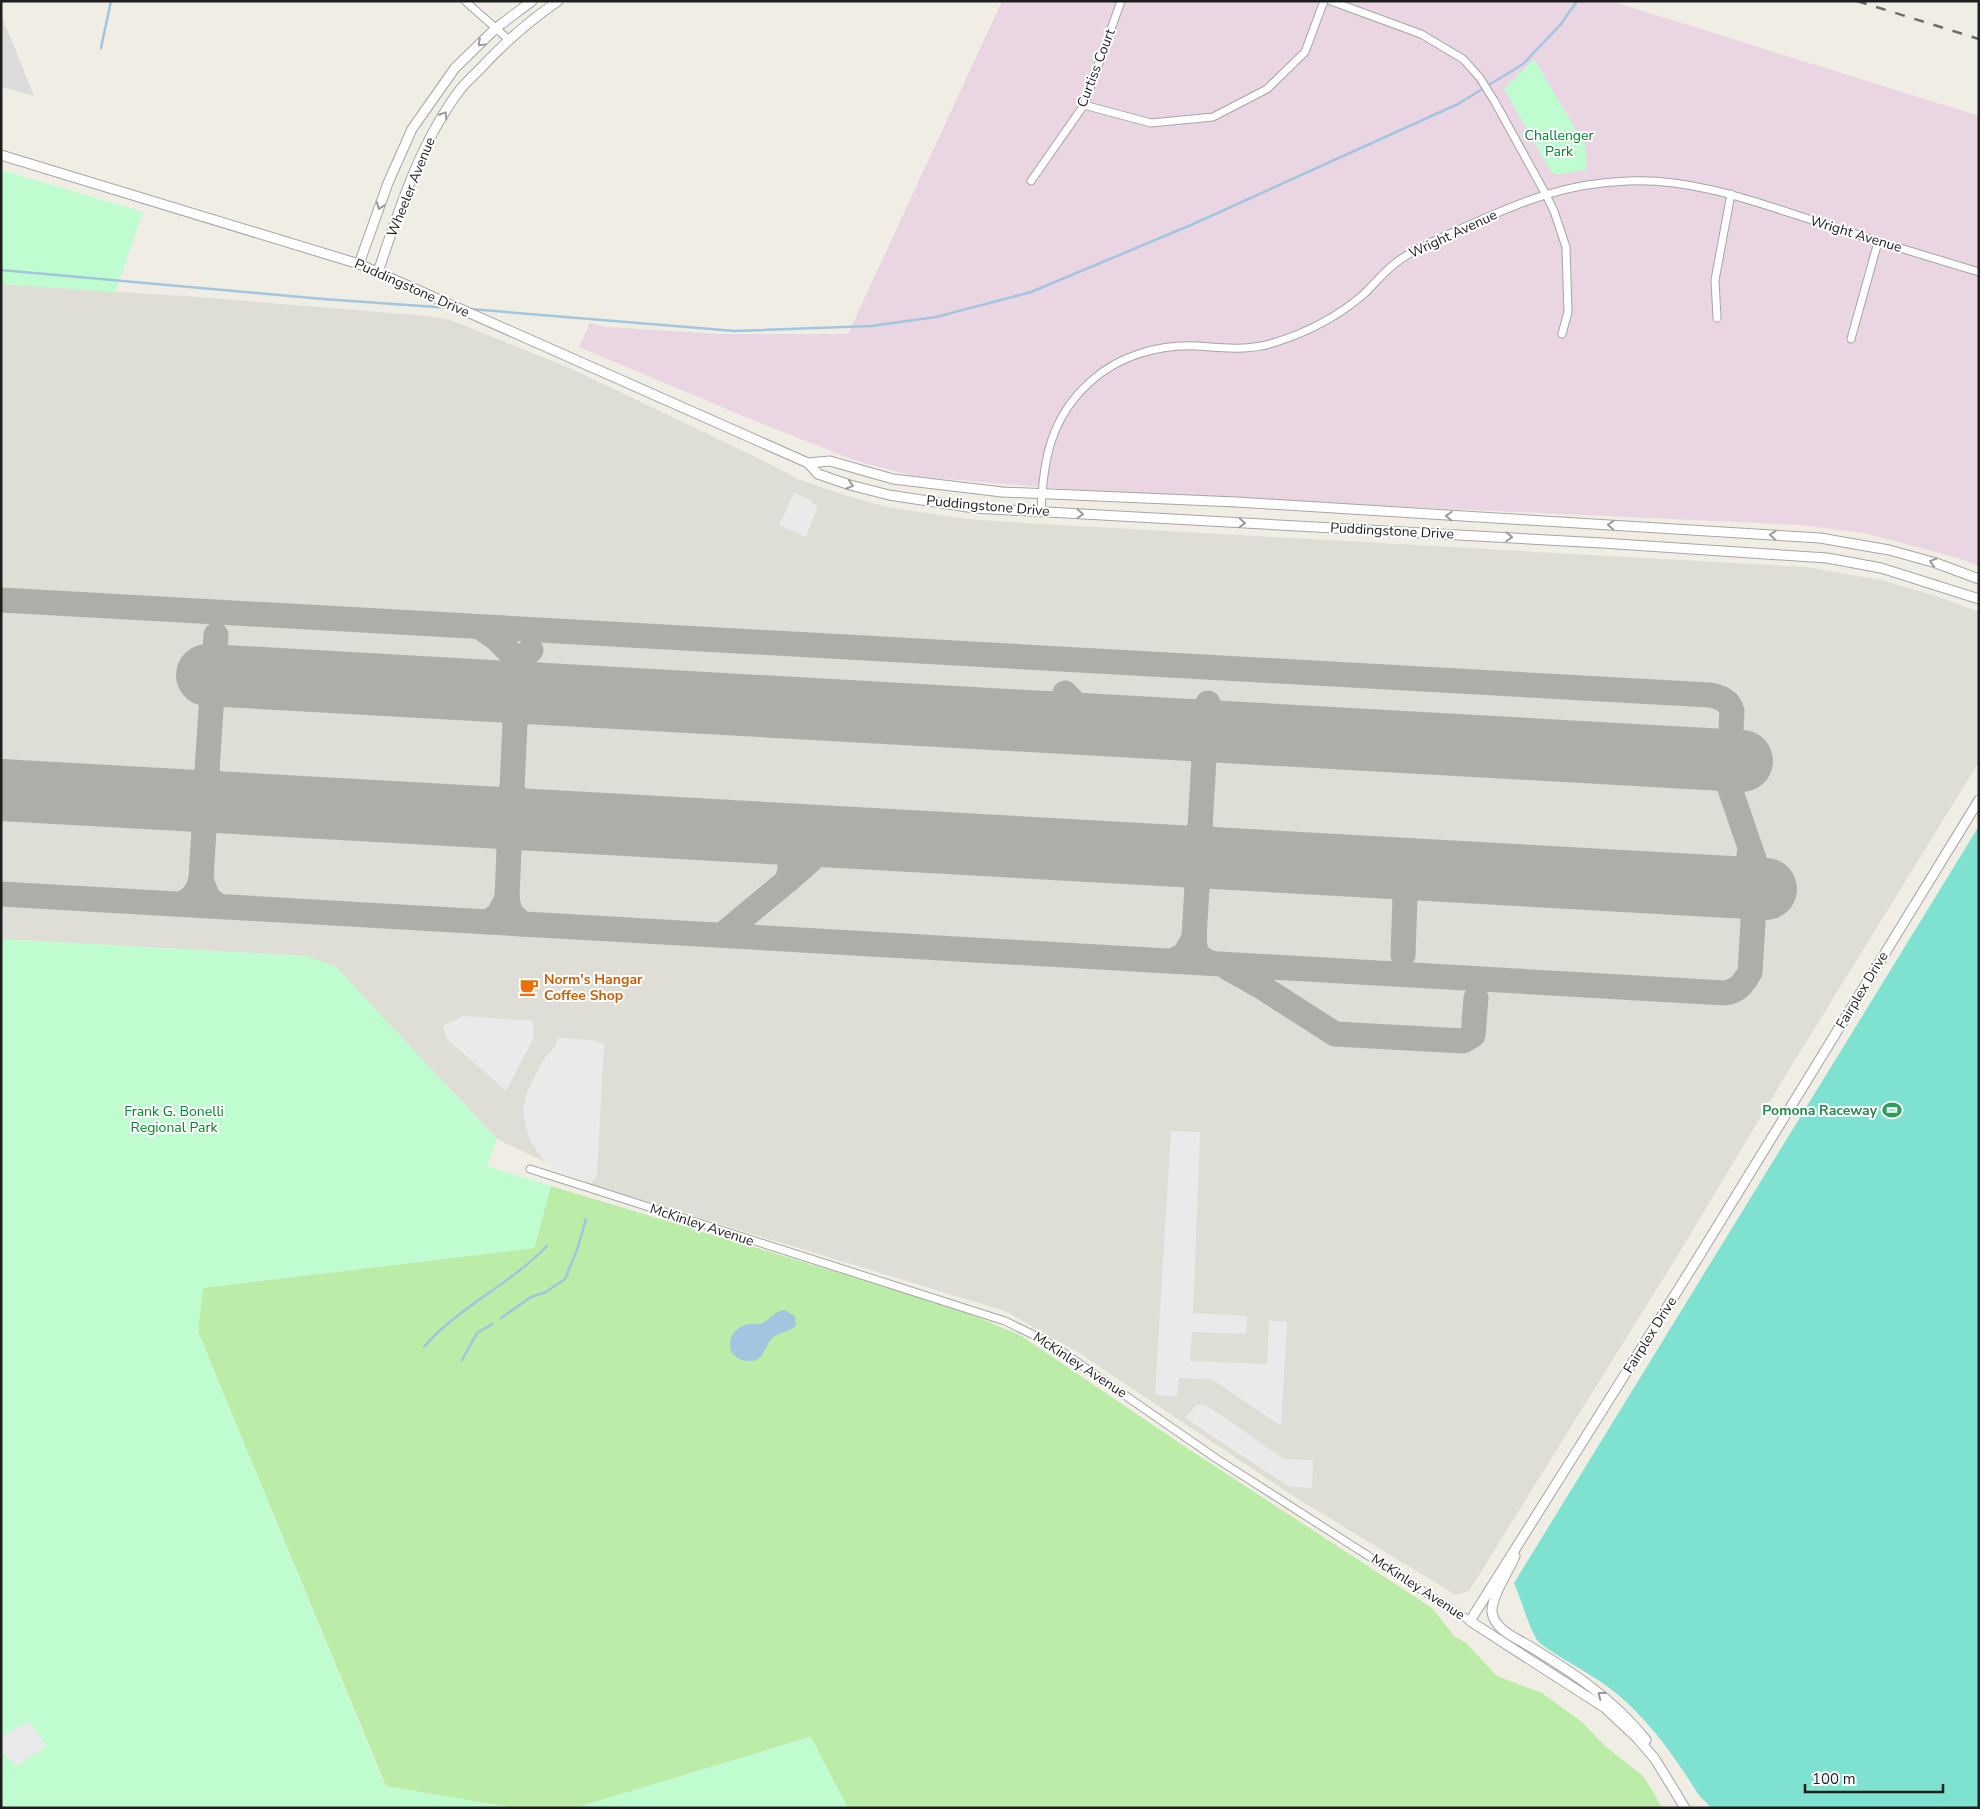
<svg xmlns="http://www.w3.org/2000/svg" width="1980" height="1809" font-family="'Nunito Sans',sans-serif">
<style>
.residential{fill:#dddcdb}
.industrial{fill:#e9d6e2}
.airport{fill:#deded6}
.grass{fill:#bbeca8}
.park{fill:#bffcd0}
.pitch{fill:#7fe2d0}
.parking{fill:#eaeaea}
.water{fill:#a3c5df}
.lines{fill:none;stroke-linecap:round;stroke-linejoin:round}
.stream{stroke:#a3c5df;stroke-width:2.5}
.taxiway{stroke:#aeada8;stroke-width:25}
.runway{stroke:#aeada8;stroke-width:62}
.minor-casing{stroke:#a5a5a5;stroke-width:9}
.tertiary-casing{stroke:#a5a5a5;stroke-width:11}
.minor{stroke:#fff;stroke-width:7}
.tertiary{stroke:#fff;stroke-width:9}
.rail{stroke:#6c6c6c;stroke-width:2.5;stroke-dasharray:10 10;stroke-linecap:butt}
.oneway{stroke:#9a9a9a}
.labels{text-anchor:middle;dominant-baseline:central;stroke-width:4;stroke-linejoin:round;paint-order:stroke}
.street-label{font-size:14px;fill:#1e1e1e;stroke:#fff}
.park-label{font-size:14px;fill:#07822a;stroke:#fff}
.food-label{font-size:14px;font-weight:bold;fill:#c56008;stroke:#fff;text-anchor:start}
.leisure-label{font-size:14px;font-weight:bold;fill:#27864d;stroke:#fff;text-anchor:end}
</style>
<rect width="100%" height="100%" fill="#f0eee4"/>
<!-- residential -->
<path class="residential" d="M1 14 34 96 1 87Z"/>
<!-- industrial -->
<path class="industrial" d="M1002 1H1611L1979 116V566L1958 558 1864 533 1799 525 1365 505 1078 490 913 476 854 460 743 416 579 347 590 323 608 327 719 334H848Z"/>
<!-- airport -->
<path class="airport" d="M1 284 197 297 428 316 450 320 572 369 764 461 798 479 838 493 886 507 967 519 1026 523 1805 567 1881 580 1939 597 1979 612V762L1787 1073 1684 1245 1469 1591 1456 1595 1293 1496 1079 1353 1005 1311 595 1186 497 1139 334 966 306 956 1 939Z"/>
<!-- grass -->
<path class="grass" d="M551 1186 956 1308 1020 1335 1187 1448 1432 1608 1454 1636 1466 1643 1497 1676 1542 1693 1582 1722 1605 1746 1643 1776 1654 1793 1662 1808H848L810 1737 575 1808H515L386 1786 198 1332 202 1288 534 1248Z"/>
<!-- park -->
<g class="park">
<path d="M1534 59 1585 145 1587 169 1557 175 1551 172 1504 89Z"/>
<path d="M1 170 143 212 115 292 1 284Z"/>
<path d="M1 939 306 956 335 966 497 1139 487 1166 551 1186 534 1248 203 1288 198 1332 385 1786 515 1808H1Z"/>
<path d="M811 1737 848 1808H575Z"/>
</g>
<!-- pitch -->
<path class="pitch" d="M1979 826V1808H1710C1707 1801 1702 1800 1698 1794 1672 1752 1642 1710 1601 1682 1590 1674 1541 1647 1537 1640 1527 1623 1522 1601 1514 1583Z"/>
<!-- parking -->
<g class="parking">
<path d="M794 493 812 500 811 503 818 506 806 537 779 525Z"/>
<path d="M463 1016 533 1021V1039L506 1091 447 1039 443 1026Z"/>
<path d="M558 1038 593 1040 604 1044 597 1174 591 1183 556 1170 544 1161 530 1140 526 1127 523 1108 527 1092 543 1060 556 1045Z"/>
<path d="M1171 1131 1200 1132 1193 1313 1247 1316 1246 1334 1192 1332 1190 1361 1267 1364 1269 1321 1287 1322 1281 1426 1212 1379 1179 1378 1177 1396 1155 1395Z"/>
<path d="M1196 1405H1206L1284 1459 1313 1460 1312 1488 1290 1487 1185 1418Z"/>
<path d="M29 1721 47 1746 17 1766 1 1751V1737Z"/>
</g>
<!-- water -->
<path class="water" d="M784 1310 795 1316 796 1325C791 1332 782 1331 775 1336 764 1343 765 1363 749 1361 741 1361 737 1358 732 1353 726 1338 735 1327 749 1324 754 1323 760 1325 764 1322 772 1318 775 1311 784 1310Z"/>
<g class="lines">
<!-- stream -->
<g class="stream">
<path d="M101 48 111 1"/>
<path d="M1 270 323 299 450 308"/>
<path d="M470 309 735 331 871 326 936 317 1031 292 1191 225 1458 104 1523 64 1561 24 1577 1"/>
<path d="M501 1318 531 1297 546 1292 565 1279 577 1250 586 1219"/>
<path d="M424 1347C459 1306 510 1285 547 1246"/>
<path d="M462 1360 477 1333 492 1324"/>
</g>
<!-- taxiway -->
<g class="taxiway">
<path d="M1 600 1710 695C1720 697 1729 700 1732 711L1728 783 1754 859 1756 872 1750 972C1743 984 1738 991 1725 993L1 894"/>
<path d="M481 628 497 639 546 690 557 695"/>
<path d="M477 691C498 685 515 664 531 650"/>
<path d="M483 691C500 698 512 703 515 723 524 696 538 699 562 695"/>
<path d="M1048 722 1063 715 1068 704 1065 693 1085 714 1112 725"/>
<path d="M1177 729C1191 737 1200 742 1204 759 1211 744 1220 739 1234 733"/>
<path d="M1177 729C1192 724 1201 718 1208 703 1212 719 1221 725 1234 733"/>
<path d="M207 770 216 635"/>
<path d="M512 788 515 723"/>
<path d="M235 803C219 796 210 788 207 770 205 787 194 794 180 800 192 809 200 815 204 830 210 815 221 809 235 803"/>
<path d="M475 817C496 811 504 809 512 788 518 808 521 813 541 820"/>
<path d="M475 817C496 824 502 827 509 848 515 831 525 826 541 820"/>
<path d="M1200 827 1204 759"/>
<path d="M763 832C787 844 796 853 787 881L829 844 857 837"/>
<path d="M1170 855 1188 867 1197 887 1203 873 1224 858"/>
<path d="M1175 855C1188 848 1196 842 1200 827 1202 840 1211 848 1220 857"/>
<path d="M1379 867C1393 875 1401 882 1405 898 1410 884 1418 878 1429 870"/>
<path d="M201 879 204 830"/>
<path d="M1731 887 1747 869 1750 849"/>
<path d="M507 899 509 848"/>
<path d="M180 904C191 901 199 890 201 879L208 898 219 906"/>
<path d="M488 922 498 915 507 899 510 912 522 924"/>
<path d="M722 935 787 881"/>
<path d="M1194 938 1197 887"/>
<path d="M1403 955 1405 898"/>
<path d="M1173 961 1185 954 1194 938C1195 952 1197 957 1210 963"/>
<path d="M1228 968 1260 986 1335 1034 1463 1041 1473 1035 1476 998"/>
</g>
<!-- runway -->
<g class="runway">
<path d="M207 675 1742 761"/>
<path d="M1 790 1766 889"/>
</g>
<!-- minor casing -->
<g class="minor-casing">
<g id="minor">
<path d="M465 1 509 40"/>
<path d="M1331 1 1421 34 1463 59 1480 78 1495 102 1545 193 1554 211 1566 247 1568 312 1562 334"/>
<path d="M1084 105 1151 123 1213 117 1267 89 1305 52 1324 1"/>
<path d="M1031 181 1084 105 1121 1"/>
<path d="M1717 318 1715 280 1731 194"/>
<path d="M1851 339 1878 242"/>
<path d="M1041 512C1043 461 1050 418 1090 382 1118 356 1159 344 1197 346 1223 348 1247 351 1273 343 1306 333 1339 316 1365 293 1377 281 1386 269 1401 259 1420 246 1443 237 1465 227 1521 202 1565 183 1628 181 1695 178 1758 203 1821 223 1873 240 1926 256 1979 272"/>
<path d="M530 1169 1005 1321 1048 1342 1217 1459 1470 1621"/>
</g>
</g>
<!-- tertiary casing -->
<g class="tertiary-casing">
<g id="tertiary">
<path d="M1 155 359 264 808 463 818 474 850 485 889 495 974 508 1602 543 1827 558 1881 568 1979 599"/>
<path d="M359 264 388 183 412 129 455 68 496 28 532 1"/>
<path d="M378 272C399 210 419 145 459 91 465 83 473 76 480 69 504 43 529 21 558 1"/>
<path d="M808 463 830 461 893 479 1002 492 1236 502 1820 538 1889 550 1936 563 1979 579"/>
<path d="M1515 1556C1509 1571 1491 1597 1492 1612 1494 1628 1512 1636 1524 1643 1569 1670 1613 1698 1646 1740"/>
<path d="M1685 1808 1655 1759 1637 1738 1605 1708 1470 1621 1693 1266 1979 800"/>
</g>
</g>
<!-- minor -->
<use href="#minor" class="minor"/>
<!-- tertiary -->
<use href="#tertiary" class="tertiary"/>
<!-- rail -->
<path class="rail" d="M1857 1 1979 39"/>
</g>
<!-- one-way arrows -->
<defs><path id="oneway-chevron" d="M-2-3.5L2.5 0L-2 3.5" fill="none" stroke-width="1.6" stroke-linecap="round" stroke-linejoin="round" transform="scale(1.25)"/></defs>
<g class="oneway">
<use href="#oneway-chevron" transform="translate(481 43) rotate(136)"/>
<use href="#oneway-chevron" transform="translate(444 115) rotate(-58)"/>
<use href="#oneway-chevron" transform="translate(380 206) rotate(110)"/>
<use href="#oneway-chevron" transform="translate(850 485) rotate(17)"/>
<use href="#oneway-chevron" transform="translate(1080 514) rotate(3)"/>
<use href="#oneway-chevron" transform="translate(1449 516) rotate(-177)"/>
<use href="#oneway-chevron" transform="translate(1242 523) rotate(3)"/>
<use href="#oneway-chevron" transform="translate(1611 525) rotate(-177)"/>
<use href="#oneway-chevron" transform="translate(1773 535) rotate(-176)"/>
<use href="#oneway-chevron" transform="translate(1509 537) rotate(3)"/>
<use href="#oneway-chevron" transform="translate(1933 562) rotate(-163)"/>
<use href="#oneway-chevron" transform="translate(1601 1695) rotate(-143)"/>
</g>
<!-- icons -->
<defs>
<g id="cafe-bare" transform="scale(1.5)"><path d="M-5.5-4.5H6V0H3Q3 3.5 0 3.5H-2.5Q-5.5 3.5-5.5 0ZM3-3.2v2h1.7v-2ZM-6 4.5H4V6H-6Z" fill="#e8710a" stroke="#fff" stroke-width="2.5" paint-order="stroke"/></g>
<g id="stadium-bare" transform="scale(1.5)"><path d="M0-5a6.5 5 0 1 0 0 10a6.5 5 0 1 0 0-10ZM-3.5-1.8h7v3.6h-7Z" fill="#2e9e5b" stroke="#fff" stroke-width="2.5" paint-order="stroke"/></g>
</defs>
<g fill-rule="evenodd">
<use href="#cafe-bare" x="529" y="987"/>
<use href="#stadium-bare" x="1892" y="1110"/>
</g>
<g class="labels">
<!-- street labels -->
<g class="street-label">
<text transform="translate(1096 68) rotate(-69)">Curtiss Court</text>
<text transform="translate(411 187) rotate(-68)">Wheeler Avenue</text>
<text transform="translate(1453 234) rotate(-25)">Wright Avenue</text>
<text transform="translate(1856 234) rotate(17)">Wright Avenue</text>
<text transform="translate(412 288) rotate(24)">Puddingstone Drive</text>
<text transform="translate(988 506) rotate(5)">Puddingstone Drive</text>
<text transform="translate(1392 531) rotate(3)">Puddingstone Drive</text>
<text transform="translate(1862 990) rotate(-59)">Fairplex Drive</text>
<text transform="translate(702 1225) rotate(18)">McKinley Avenue</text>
<text transform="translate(1650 1335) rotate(-58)">Fairplex Drive</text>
<text transform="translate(1080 1365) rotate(33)">McKinley Avenue</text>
<text transform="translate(1418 1587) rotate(33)">McKinley Avenue</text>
</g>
<!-- park labels -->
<g class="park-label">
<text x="1559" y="135">Challenger<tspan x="1559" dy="16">Park</tspan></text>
<text x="174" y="1111">Frank G. Bonelli<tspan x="174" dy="16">Regional Park</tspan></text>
</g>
<!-- food labels -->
<g class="food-label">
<text x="544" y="979">Norm's Hangar<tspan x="544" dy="16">Coffee Shop</tspan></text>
</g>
<!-- leisure labels -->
<g class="leisure-label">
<text x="1877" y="1110">Pomona Raceway</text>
</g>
</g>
<!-- border -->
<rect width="1980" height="1809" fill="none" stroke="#1e1e1e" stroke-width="5"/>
<!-- scale -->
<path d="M1805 1784v8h138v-8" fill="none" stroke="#1e1e1e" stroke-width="2.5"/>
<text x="1812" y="1784" font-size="15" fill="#1e1e1e" stroke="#ffffff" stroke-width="4" paint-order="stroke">100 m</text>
</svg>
